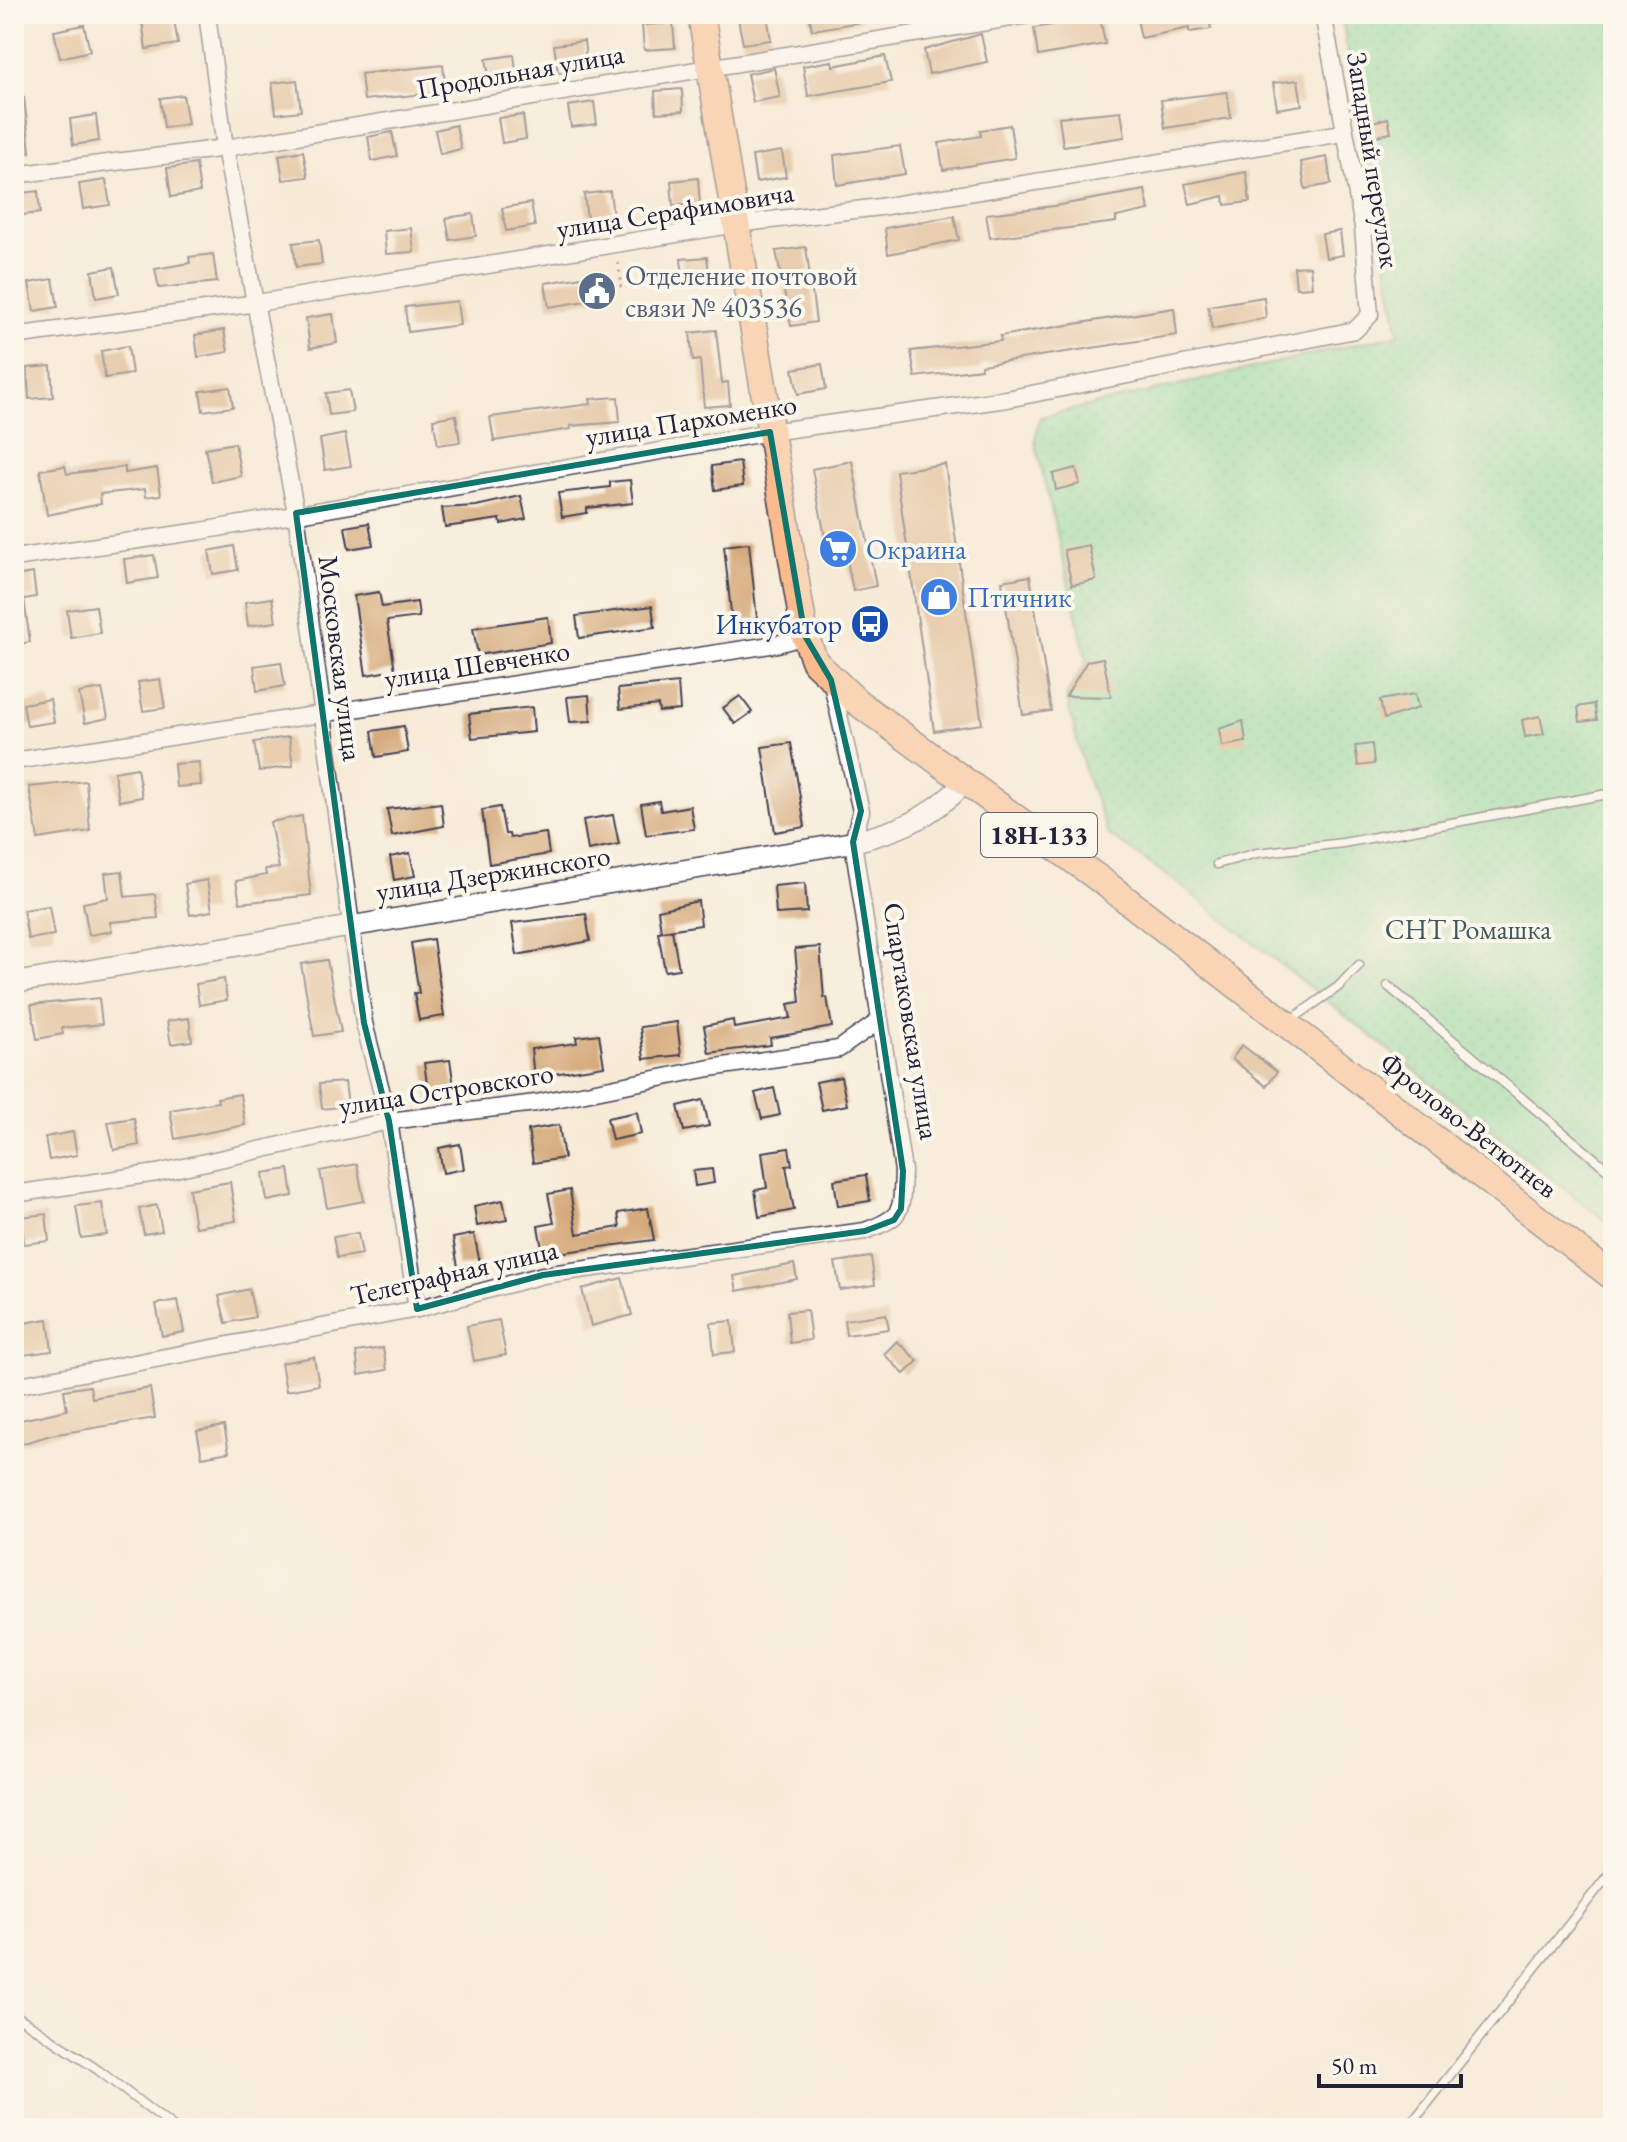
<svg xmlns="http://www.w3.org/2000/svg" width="1627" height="2142" font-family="'EB Garamond',serif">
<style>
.grass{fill:url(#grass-dots);stroke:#54806e;stroke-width:2}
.building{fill:#d6aa7d}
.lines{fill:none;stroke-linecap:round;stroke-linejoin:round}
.service-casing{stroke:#424053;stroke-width:11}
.minor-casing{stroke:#424053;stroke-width:19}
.tertiary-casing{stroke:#424053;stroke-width:23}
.primary-casing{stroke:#424053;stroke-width:29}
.path{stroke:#424053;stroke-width:3;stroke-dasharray:2 6;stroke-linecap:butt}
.service{stroke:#fff;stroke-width:8}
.minor{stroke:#fff;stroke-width:16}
.tertiary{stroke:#fff;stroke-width:20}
.primary{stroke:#fbbb8c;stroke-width:26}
.marked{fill:none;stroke:#0f766e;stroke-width:6;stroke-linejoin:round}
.labels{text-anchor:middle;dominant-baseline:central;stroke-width:8;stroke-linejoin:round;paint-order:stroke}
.shield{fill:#fbf7ec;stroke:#636270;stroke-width:2}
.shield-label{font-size:26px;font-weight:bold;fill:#22223b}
.street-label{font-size:28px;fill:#22223b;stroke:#fbf7ec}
.service-label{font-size:28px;fill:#4e5e75;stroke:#fbf7ec;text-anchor:start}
.shop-label{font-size:28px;fill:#366cbe;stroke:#fbf7ec;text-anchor:start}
.transit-label{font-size:28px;fill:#164399;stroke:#fbf7ec;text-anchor:end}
.park-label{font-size:28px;fill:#405a5a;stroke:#fbf7ec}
</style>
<defs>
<pattern id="grass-dots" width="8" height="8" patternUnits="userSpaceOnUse" patternTransform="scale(2)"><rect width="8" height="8" fill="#85dda2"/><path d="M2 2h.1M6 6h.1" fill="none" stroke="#73bd8c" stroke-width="1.8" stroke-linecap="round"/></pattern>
</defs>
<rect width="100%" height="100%" fill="#fbf7ec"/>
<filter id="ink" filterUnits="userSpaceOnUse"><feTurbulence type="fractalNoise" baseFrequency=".0125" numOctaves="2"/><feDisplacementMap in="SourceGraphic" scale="16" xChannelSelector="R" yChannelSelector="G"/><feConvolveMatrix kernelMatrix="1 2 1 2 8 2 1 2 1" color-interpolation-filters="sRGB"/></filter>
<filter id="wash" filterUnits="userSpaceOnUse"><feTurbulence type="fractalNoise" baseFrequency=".006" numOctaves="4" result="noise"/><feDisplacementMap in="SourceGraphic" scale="32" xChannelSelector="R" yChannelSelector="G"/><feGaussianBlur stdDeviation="1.8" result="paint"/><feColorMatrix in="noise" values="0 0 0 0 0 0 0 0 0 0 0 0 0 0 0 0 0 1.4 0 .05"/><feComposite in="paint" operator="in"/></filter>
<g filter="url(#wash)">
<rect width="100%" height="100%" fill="#f7ebd8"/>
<!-- grass -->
<path class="grass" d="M1341 14H1613V1227L1175 881 1108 834 1085 772 1066 696 1087 661 1035 441 1040 417 1399 334Z"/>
<g id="blocks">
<!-- building -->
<g class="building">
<path d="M141 14H173L178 44 146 49Z"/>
<path d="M737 14H767L771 40 743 44Z"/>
<path d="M809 14H860L861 22 812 30Z"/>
<path d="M1136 14H1221L1222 21 1210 24 1211 29 1189 32V28L1141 38Z"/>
<path d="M1100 17 1105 44 1038 56 1034 28Z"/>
<path d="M673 23 675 48 644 50 642 25Z"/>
<path d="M84 25 90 51 60 58 54 31Z"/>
<path d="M981 34 987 62 929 74 924 50Z"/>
<path d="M584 41 587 69 558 73 554 45Z"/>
<path d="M514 55 517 77 490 82 486 59Z"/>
<path d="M885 56 891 82 808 96 803 66 832 61 833 66Z"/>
<path d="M443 65 446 92 364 100 361 74Z"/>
<path d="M774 68 780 97 753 102 747 74Z"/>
<path d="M297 80 301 111 276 114 272 83Z"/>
<path d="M1298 80 1302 105 1277 109 1273 83Z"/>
<path d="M682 89 683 111 656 113 655 91Z"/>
<path d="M1227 92 1231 118 1165 128 1161 100Z"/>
<path d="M183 95 188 124 164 128 160 98Z"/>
<path d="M24 97 30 152 14 154V98Z"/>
<path d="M594 102 597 124 571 127 568 106Z"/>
<path d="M1121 111 1125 137 1063 146 1059 117Z"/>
<path d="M96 115 99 141 73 145 70 119Z"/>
<path d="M523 115 526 139 502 143 498 118Z"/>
<path d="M1388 118 1391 133 1375 136 1372 122Z"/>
<path d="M456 125 461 149 440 154 435 130Z"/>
<path d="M1010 125 1015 158 943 170 939 143 981 136 980 130Z"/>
<path d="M392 132 397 156 372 161 368 137Z"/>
<path d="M900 146 905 174 837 185 834 155Z"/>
<path d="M303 151 308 177 283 180 279 155Z"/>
<path d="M782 151 786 177 756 182 752 156Z"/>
<path d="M1327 157 1331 184 1305 189 1301 162Z"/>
<path d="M196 164 200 192 171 197 167 168Z"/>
<path d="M1246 172 1250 202 1225 205 1224 196 1190 204 1185 184Z"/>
<path d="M698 178 700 204 673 206 671 181Z"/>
<path d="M106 180 110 205 83 209 79 184Z"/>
<path d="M1145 190 1149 210 1116 217V222L990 238 986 214 1054 206Z"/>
<path d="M38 191 40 213 15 216 14 194Z"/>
<path d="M610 191 613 216 587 219 584 194Z"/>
<path d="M531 203 535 226 506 231 502 208Z"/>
<path d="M473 214 476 236 450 240 446 218Z"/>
<path d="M954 216 959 240 888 254 885 228Z"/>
<path d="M411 228 414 252 386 254 384 231Z"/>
<path d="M1340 231 1343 255 1326 258 1322 234Z"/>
<path d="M319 240 322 264 296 267 293 243Z"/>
<path d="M806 247 816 322 791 326 776 251Z"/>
<path d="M213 254 217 282 159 288 155 269 190 263 189 257Z"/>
<path d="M707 257 710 282 684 285 681 259Z"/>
<path d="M1310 266 1312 287 1296 288 1294 267Z"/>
<path d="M114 267 119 294 96 298 92 271Z"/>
<path d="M601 274 605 298 549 307 545 283Z"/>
<path d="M53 279 58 307 34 311 29 283Z"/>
<path d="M1264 297 1266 318 1212 329 1208 306Z"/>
<path d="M457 301 460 325 408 332 405 307Z"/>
<path d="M1174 308 1177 335 981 365V369L915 377 911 351 1001 341 1000 336Z"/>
<path d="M333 314 337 343 310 348 306 318Z"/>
<path d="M224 330 228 352 198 357 195 335Z"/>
<path d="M716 330 722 383 728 382 730 405 704 407 700 360 693 361 690 333Z"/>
<path d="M128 346 132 374 105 378 101 351Z"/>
<path d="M822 364 826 389 798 394 793 369Z"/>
<path d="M51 366 53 397 29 399 27 368Z"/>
<path d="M230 387 233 407 203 411 200 391Z"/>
<path d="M349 390 353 412 329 415 326 393Z"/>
<path d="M618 397 620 422 570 426 571 429 494 441 490 417 591 404 590 399Z"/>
<path d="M456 415 460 442 438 445 433 419Z"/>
<path d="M345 434 351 466 325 470 320 439Z"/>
<path d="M235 443 241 476 212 482 205 448Z"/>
<path d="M852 461 876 586 853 591 847 560 830 563 812 469Z"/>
<path d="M740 462 743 486 715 490 712 466Z"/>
<path d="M945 464 982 724 934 731 896 471Z"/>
<path d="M65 466 67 474 125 467V473L157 468 161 495 146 497 145 489 100 494 101 504 47 515 40 470Z"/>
<path d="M1076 468 1080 484 1056 490 1053 474Z"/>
<path d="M630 480 633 503 587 508V513L562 517 558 493 610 487V482Z"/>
<path d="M521 496 526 519 501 524 500 519 445 527 442 508 476 506Z"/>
<path d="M369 523 373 545 349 549 345 527Z"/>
<path d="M749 543 757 619 732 622 724 546Z"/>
<path d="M1089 545 1096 580 1072 585 1064 550Z"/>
<path d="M234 546 238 570 213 574 209 551Z"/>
<path d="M154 555 158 578 127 583 124 559Z"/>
<path d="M33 573 36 597 24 599 30 642 14 645V576Z"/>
<path d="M1030 576 1051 711 1023 715 1002 581Z"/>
<path d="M379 592 382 607 417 602 419 617 387 621 395 670 366 675 354 596Z"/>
<path d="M272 598 276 622 248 626 245 602Z"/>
<path d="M96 606 100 633 71 638 67 610Z"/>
<path d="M652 606 655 627 579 638 576 616Z"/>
<path d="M548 617 551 643 478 655 473 628Z"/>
<path d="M1103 658 1111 697 1066 696 1087 661Z"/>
<path d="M281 662 285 686 257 691 254 666Z"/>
<path d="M160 679 165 708 143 711 138 682Z"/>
<path d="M678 683 680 710 659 712 658 705 620 709 618 689Z"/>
<path d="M102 689 108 718 85 723 79 693Z"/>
<path d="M1415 694 1418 708 1384 719 1380 700Z"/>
<path d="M589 695 591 721 570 722 567 697Z"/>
<path d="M740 696 752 712 735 724 723 708Z"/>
<path d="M50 699 54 722 27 726 23 704Z"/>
<path d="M1594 704 1597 720 1580 722 1578 707Z"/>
<path d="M532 707 534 732 472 738 469 714Z"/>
<path d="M1540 716 1544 734 1525 737 1522 720Z"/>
<path d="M1243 721 1246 742 1222 746 1219 729Z"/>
<path d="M404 726 408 752 376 757 372 731Z"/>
<path d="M289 737 293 766 259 771 254 742Z"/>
<path d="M791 743 805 827 775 832 762 747Z"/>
<path d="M1372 744 1374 764 1358 766 1355 746Z"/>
<path d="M199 762 201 785 176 787 174 764Z"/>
<path d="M137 768 142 797 119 801 114 772Z"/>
<path d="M86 781 90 831 38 839 29 787Z"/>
<path d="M659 801 661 811 690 806 694 829 646 835 641 804Z"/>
<path d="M441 803 444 826 392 836 387 809Z"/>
<path d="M500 807 505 834H509L510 838 546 833 549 854 489 864 482 810Z"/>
<path d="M613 815 619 844 588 850 583 820Z"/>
<path d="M302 816 311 895 240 903 236 881 266 875 265 869 279 868 270 822Z"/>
<path d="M410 853 415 876 394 880 390 857Z"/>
<path d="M122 871 125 897 155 894 158 918 110 922 112 931 89 935 83 903 108 898 105 873Z"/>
<path d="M207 880 212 911 190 915 185 884Z"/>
<path d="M805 883 807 912 776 914 774 886Z"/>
<path d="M698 901 701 925 661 931 658 910Z"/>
<path d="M49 906 54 935 28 939 23 910Z"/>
<path d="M586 914 590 941 517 955 512 923Z"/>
<path d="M672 930 679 969 665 971 658 932Z"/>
<path d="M433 939 444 1016 419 1020 414 993H419L411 943Z"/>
<path d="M820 947 824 998 827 997 832 1027 770 1038 771 1045 709 1053 704 1026 733 1020 734 1028 791 1018 788 1004 800 1002 795 949Z"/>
<path d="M327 960 341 1032 314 1036 301 964Z"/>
<path d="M224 979 227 1000 199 1005 196 984Z"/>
<path d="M99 998 102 1024 62 1028 63 1034 37 1039 31 1005Z"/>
<path d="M189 1018 192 1041 171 1044 167 1021Z"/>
<path d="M677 1022 681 1055 644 1059 640 1027Z"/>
<path d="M599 1034 604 1066 534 1077 531 1049 577 1043 576 1037Z"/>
<path d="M1242 1045 1277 1072 1266 1086 1232 1059Z"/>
<path d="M450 1060 455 1093 429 1097 424 1063Z"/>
<path d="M841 1077 847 1105 822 1110 816 1082Z"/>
<path d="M345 1082 348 1106 322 1109 319 1084Z"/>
<path d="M774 1088 780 1115 762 1119 755 1093Z"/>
<path d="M240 1094 245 1125 175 1139 170 1110 218 1102 217 1098Z"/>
<path d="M703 1100 709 1126 684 1131 678 1106Z"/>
<path d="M637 1112 641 1134 612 1140 607 1118Z"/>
<path d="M134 1118 139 1145 114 1150 108 1122Z"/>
<path d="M559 1125 564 1158 533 1163 528 1130Z"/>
<path d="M73 1132 77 1155 49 1160 45 1137Z"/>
<path d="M460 1144 464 1169 443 1173 439 1148Z"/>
<path d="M789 1148 792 1165 786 1166 794 1210 759 1217 755 1190 767 1188 762 1152Z"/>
<path d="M357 1164 364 1201 327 1208 320 1171Z"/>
<path d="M289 1169 293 1196 267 1201 263 1173Z"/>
<path d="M712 1169 714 1183 695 1186 693 1171Z"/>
<path d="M866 1175 870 1201 838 1206 834 1180Z"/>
<path d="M230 1182 236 1221 195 1227 189 1189Z"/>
<path d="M570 1190 577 1234 620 1227 618 1213 648 1208 654 1240 543 1255 538 1226 554 1223 548 1194Z"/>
<path d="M503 1200 507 1220 477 1226 474 1206Z"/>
<path d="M102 1203 107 1235 81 1238 76 1206Z"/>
<path d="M157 1205 162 1231 144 1234 139 1209Z"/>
<path d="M46 1214 49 1241 24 1244 21 1217Z"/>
<path d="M358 1233 362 1254 337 1258 333 1237Z"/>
<path d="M474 1234 480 1263 458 1267 453 1238Z"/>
<path d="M871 1257 875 1285 840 1290 835 1262Z"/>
<path d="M794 1264 797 1279 737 1291 734 1276Z"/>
<path d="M622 1278 632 1315 591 1326 582 1289Z"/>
<path d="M249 1289 255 1317 226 1323 219 1296Z"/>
<path d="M178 1300 184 1332 162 1336 156 1304Z"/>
<path d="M807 1310 811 1340 790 1343 787 1312Z"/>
<path d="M886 1314 889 1329 846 1335 844 1320Z"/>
<path d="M48 1319 52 1351 23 1355 18 1324Z"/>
<path d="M499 1320 506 1355 474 1361 467 1326Z"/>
<path d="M732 1321 735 1352 714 1354 711 1323Z"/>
<path d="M897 1341 918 1361 904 1374 884 1354Z"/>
<path d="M383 1348 387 1370 359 1375 356 1352Z"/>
<path d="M314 1357 319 1385 286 1391 281 1363Z"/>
<path d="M90 1386 92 1398 150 1388 155 1418 51 1435 21 1444 16 1421 67 1410 64 1390Z"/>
<path d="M224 1426 229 1452 202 1457 197 1431Z"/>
</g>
</g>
</g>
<g filter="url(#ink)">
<use href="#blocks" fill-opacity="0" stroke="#424053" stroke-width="2"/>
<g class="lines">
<!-- service casing -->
<g class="service-casing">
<g id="service">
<path d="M1217 864 1257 853 1343 843 1613 793"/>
<path d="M1388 986 1613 1174"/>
<path d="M1288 1022 1338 987 1359 965"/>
<path d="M14 2014 98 2070 174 2128"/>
<path d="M1408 2128 1613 1869"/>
</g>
</g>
<!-- minor casing -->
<g class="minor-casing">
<g id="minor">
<path d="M207 14 225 148 296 513 364 1023 389 1121 417 1309"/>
<path d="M14 175 225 148 1035 14"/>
<path d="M14 336 257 303 737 224 880 207 1343 133"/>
<path d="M14 558 201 531 770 432 1007 399 1355 330 1370 315 1363 227 1323 14"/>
<path d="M14 761 777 644 805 636"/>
<path d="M14 1194 157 1173 389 1121 536 1103 710 1068 839 1049 879 1021"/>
<path d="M14 1386 417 1309 543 1275 865 1231C905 1216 901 1212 903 1171L853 842 861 811 831 680"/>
</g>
</g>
<!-- tertiary casing -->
<g class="tertiary-casing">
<path id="tertiary" d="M14 983 853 842C902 830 929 818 965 783"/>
</g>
<!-- primary casing -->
<g class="primary-casing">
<path id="primary" d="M701 14 805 636 815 662 857 702 1106 884 1613 1277"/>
</g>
<!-- path -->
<path class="path" d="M604 290 622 286 618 261"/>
<!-- service -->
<use href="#service" class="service"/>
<!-- minor -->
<use href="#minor" class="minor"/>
<!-- tertiary -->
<use href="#tertiary" class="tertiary"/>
<!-- primary -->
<use href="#primary" class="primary"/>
</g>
</g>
<!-- marked area -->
<path d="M0 0H1627V2142H0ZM770 432 805 636 831 680 861 811 853 842 903 1171 901 1209 894 1220 865 1231 543 1275 417 1309 389 1121 364 1023 296 513Z" fill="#f7ebd8" fill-opacity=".55" fill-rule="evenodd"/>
<path class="marked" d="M770 432 805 636 831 680 861 811 853 842 903 1171 901 1209 894 1220 865 1231 543 1275 417 1309 389 1121 364 1023 296 513Z"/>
<!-- icons -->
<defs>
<g id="civic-disc" transform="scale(2)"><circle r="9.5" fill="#5c6f8a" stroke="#fbf7ec"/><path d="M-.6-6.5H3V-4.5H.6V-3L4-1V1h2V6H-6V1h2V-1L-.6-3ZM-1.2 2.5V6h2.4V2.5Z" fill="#fff"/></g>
<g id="supermarket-disc" transform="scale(2)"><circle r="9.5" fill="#3f7fe0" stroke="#fbf7ec"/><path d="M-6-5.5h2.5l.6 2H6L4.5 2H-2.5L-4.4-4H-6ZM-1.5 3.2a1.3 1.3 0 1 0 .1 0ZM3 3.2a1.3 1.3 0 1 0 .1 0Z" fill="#fff"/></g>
<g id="shop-disc" transform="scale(2)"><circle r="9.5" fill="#3f7fe0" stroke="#fbf7ec"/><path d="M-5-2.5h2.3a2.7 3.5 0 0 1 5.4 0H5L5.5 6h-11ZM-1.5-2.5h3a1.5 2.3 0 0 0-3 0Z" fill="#fff"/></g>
<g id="bus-disc" transform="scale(2)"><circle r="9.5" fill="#1a4fb4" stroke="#fbf7ec"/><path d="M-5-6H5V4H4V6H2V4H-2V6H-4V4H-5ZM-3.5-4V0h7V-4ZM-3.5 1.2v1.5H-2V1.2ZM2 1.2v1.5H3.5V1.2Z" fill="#fff"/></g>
</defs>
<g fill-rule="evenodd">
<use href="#civic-disc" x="597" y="291"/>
<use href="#supermarket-disc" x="838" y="549"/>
<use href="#shop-disc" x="939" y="597"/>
<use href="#bus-disc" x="870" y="624"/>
</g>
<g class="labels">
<!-- shield labels -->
<rect class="shield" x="981" y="813" width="116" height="44" rx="6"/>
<g class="shield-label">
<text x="1039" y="835">18Н-133</text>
</g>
<!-- street labels -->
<g class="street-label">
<text transform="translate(520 71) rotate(-10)">Продольная улица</text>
<text transform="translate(1374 160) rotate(81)">Западный переулок</text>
<text transform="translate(675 210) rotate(-9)">улица Серафимовича</text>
<text transform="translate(691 420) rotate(-9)">улица Пархоменко</text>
<text transform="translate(341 658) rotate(83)">Московская улица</text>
<text transform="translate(477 664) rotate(-9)">улица Шевченко</text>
<text transform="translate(493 873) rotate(-9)">улица Дзержинского</text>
<text transform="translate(912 1021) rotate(81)">Спартаковская улица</text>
<text transform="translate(446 1089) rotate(-9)">улица Островского</text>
<text transform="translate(1469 1125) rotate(38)">Фролово-Ветютнев</text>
<text transform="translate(454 1272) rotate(-13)">Телеграфная улица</text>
</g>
<!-- service labels -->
<g class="service-label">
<text x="625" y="275">Отделение почтовой<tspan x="625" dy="32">связи № 403536</tspan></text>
</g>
<!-- shop labels -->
<g class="shop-label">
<text x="866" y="549">Окраина</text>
<text x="967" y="597">Птичник</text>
</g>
<!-- transit labels -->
<g class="transit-label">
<text x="842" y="624">Инкубатор</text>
</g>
<!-- park labels -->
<g class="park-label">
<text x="1468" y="929">СНТ Ромашка</text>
</g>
</g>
<!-- margin -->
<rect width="1627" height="2142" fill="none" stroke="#fbf7ec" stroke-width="48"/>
<!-- scale -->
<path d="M1319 2074v12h142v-12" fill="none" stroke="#22223b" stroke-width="4"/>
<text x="1331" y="2074" font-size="24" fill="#22223b" stroke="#fbf7ec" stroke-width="6" paint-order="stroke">50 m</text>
</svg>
